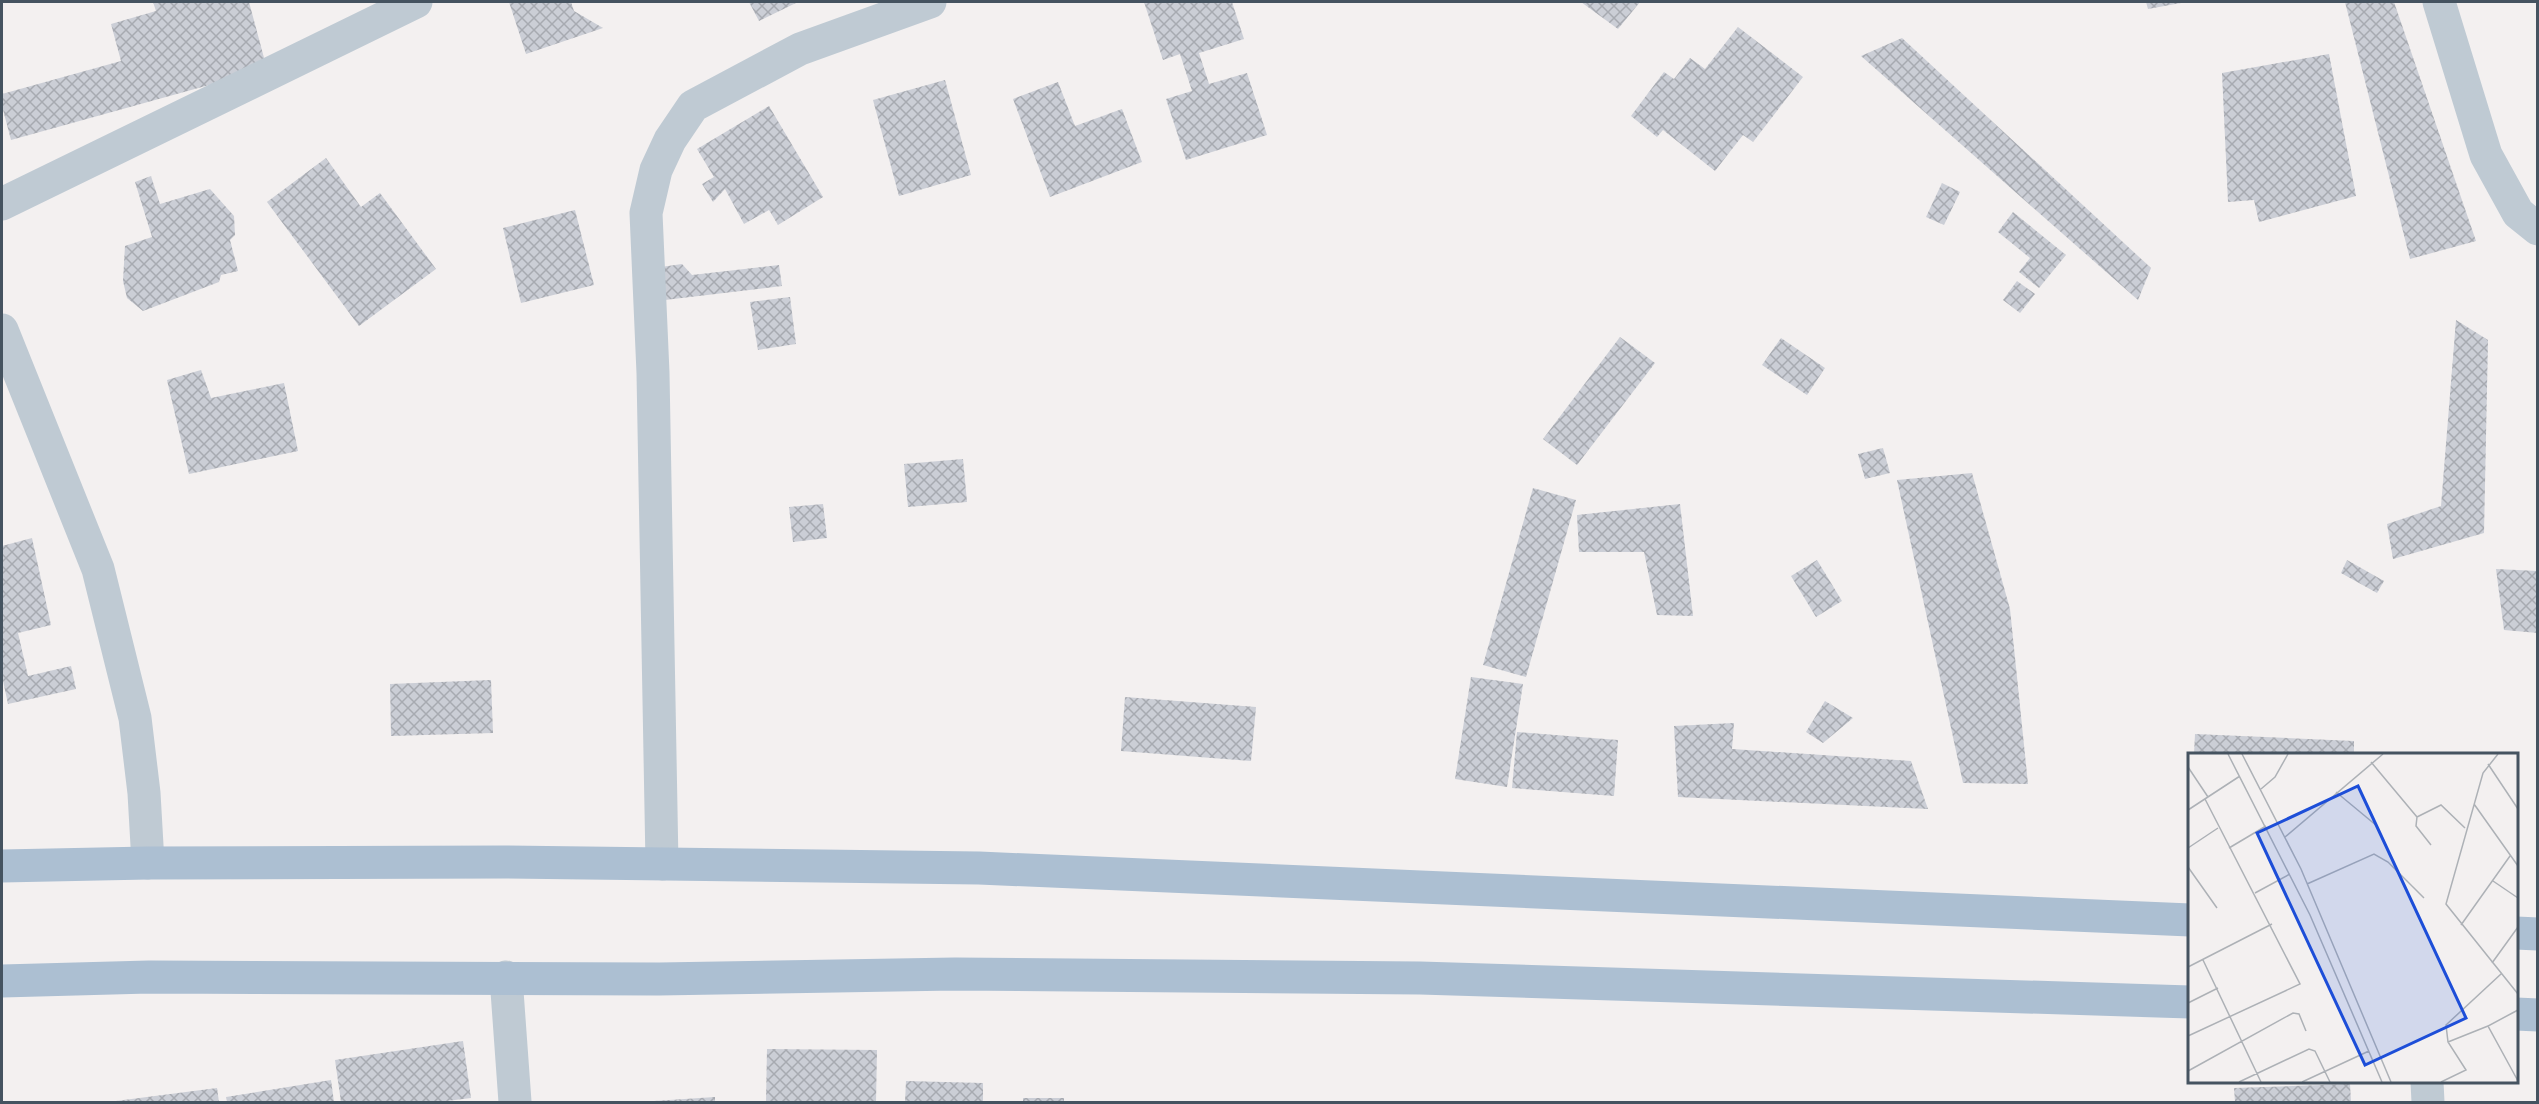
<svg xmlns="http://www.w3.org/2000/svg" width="2539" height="1104" font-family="'Sofia Sans Condensed',sans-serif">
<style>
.building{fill:url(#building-cross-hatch)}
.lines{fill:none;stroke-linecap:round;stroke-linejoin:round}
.minor{stroke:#bfcad3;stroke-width:33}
.major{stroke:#acbfd2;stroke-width:33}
.inset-road{fill:none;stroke:#adb1b6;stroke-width:1.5}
.view{fill:#1d4ed8;fill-opacity:0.15;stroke:#1d4ed8;stroke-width:3}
.inset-edge{fill:none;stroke:#455360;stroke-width:3}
</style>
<defs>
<pattern id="building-cross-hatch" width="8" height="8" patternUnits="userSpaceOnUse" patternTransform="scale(1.5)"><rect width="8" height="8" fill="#cbced6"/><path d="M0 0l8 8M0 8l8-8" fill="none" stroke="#a7aab1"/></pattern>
</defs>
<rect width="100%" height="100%" fill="#f3f0f0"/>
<!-- building -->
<g class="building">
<path d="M153 2H249L267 69 11 140 2 106V94L121 61 111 24 156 11Z"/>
<path d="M509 2H571L574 11 603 28 526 54Z"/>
<path d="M749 2H798L759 21Z"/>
<path d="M1144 2H1232L1244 39 1199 53 1209 84 1247 73 1267 135 1186 160 1166 99 1192 91 1180 54 1163 60Z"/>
<path d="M1581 2H1640L1618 29Z"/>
<path d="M2146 2H2180L2181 3 2148 9Z"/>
<path d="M2345 2H2394L2476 241 2410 259Z"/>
<path d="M1738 27 1803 77 1753 142 1743 135 1715 171 1663 130 1657 137 1631 116 1664 72 1674 79 1690 58 1705 69Z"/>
<path d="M1902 38 2151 268 2138 300 1861 56Z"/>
<path d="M2329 54 2356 196 2259 222 2254 200 2228 202 2222 73Z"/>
<path d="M945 80 971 175 899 196 873 100Z"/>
<path d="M1058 82 1075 126 1122 109 1142 162 1050 197 1013 99Z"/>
<path d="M769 106 823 197 778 225 769 210 744 224 725 189 713 202 702 184 714 177 697 149Z"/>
<path d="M326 158 361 207 380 193 436 269 359 326 267 202Z"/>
<path d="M151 176 160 204 210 189 234 216 235 235 230 240 238 271 221 275 219 282 143 311 127 298 123 281 125 246 152 237 135 182Z"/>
<path d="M1942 183 1960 192 1944 225 1926 217Z"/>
<path d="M575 210 594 285 521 303 503 228Z"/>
<path d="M2013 212 2066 255 2039 288 2019 272 2030 258 1998 232Z"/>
<path d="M682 264 692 275 779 265 782 286 665 300 661 267Z"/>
<path d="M2017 281 2035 294 2020 313 2003 300Z"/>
<path d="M790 297 796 344 758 350 750 302Z"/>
<path d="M2456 320 2488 340 2484 533 2393 559 2387 524 2441 506Z"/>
<path d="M1620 337 1655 363 1577 465 1543 439Z"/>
<path d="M1781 338 1825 368 1807 395 1762 365Z"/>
<path d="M201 370 211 398 284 383 298 451 189 474 167 380Z"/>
<path d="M1883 448 1890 473 1865 479 1858 454Z"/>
<path d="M963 459 967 502 908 507 904 464Z"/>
<path d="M1972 473 2010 609 2028 784 1963 783 1897 480Z"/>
<path d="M1533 488 1576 500 1526 677 1483 665Z"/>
<path d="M823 504 827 538 793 542 789 507Z"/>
<path d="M1680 504 1693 616 1657 615 1644 552H1579L1577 515Z"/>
<path d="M32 538 51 625 18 633 28 676 71 666 76 689 8 704 2 676V546Z"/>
<path d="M1817 560 1842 601 1816 617 1791 576Z"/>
<path d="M2347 560 2384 581 2377 593 2341 573Z"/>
<path d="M2496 569 2538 571V633L2504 630Z"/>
<path d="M1471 677 1523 684 1507 787 1455 779Z"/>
<path d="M491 680 493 733 391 736 390 684Z"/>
<path d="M1125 697 1256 707 1251 761 1121 751Z"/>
<path d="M1825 701 1853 718 1823 743 1806 732Z"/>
<path d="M1734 723 1732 749 1911 761 1928 809 1678 797 1674 726Z"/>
<path d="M1517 732 1618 740 1614 796 1512 788Z"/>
<path d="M2195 734 2354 741V754H2194Z"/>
<path d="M463 1041 471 1098 439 1102H341L335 1060Z"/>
<path d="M767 1049 877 1050 876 1102H766Z"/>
<path d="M331 1080 334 1102H227L226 1097Z"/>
<path d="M906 1081 983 1083V1102H905Z"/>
<path d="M2350 1084 2351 1102H2235L2234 1088Z"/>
<path d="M217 1088 219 1102H116V1101Z"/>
<path d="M715 1097V1102H654V1101Z"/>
<rect x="1023" y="1098" width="41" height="4"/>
</g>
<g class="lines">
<!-- minor -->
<g class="minor">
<path d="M2439 2 2486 155 2518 213 2538 229"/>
<path d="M2 204 416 2"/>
<path d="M2 330 98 569 135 718 144 793 148 863"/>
<path d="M662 864 653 373 646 213 656 170 670 140 693 106 800 49 930 2"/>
<path d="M506 977 515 1102"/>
<path d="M2427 1082 2428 1102"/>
</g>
<!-- major -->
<g class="major">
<path d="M2 866 148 863 507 862 979 868 2190 920"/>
<path d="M2516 933 2538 934"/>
<path d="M2 981 149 977 659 979 955 974 1420 978 2190 1002"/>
<path d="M2516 1014 2538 1015"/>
</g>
</g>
<!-- overview -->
<g transform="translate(2188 753)">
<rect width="330" height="330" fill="#f3f0f0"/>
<path class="inset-road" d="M40 1 122 162 194 329M54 1 113 116 203 329M310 1 295 20 258 151 330 241M183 9 229 64 253 52 277 75M300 11 330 56M0 14 20 44M73 36 87 24 100 1M148 39 189 73M286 51 330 113M0 57 52 23M229 64 228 73 243 92M97 84 195 1M0 95 30 75M41 95 78 73M0 114 29 155M305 128 330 145M119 131 186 101 200 109 236 145M67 140 102 121M273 172 322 103M15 207 73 329M304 210 330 174M0 214 84 171M0 250 30 235M330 257 300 273 330 328M0 283 112 231 17 46M260 289 300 273M0 318 105 260 111 261 118 278M51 329 121 296 127 298 142 329M114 329 181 298M253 329 278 317 260 289 258 272 313 221"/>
<path class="view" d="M170 33 278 265 177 312 69 80Z"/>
<rect width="330" height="330" class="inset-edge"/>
</g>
<!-- border -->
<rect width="2539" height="1104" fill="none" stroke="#455360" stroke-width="6"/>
</svg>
